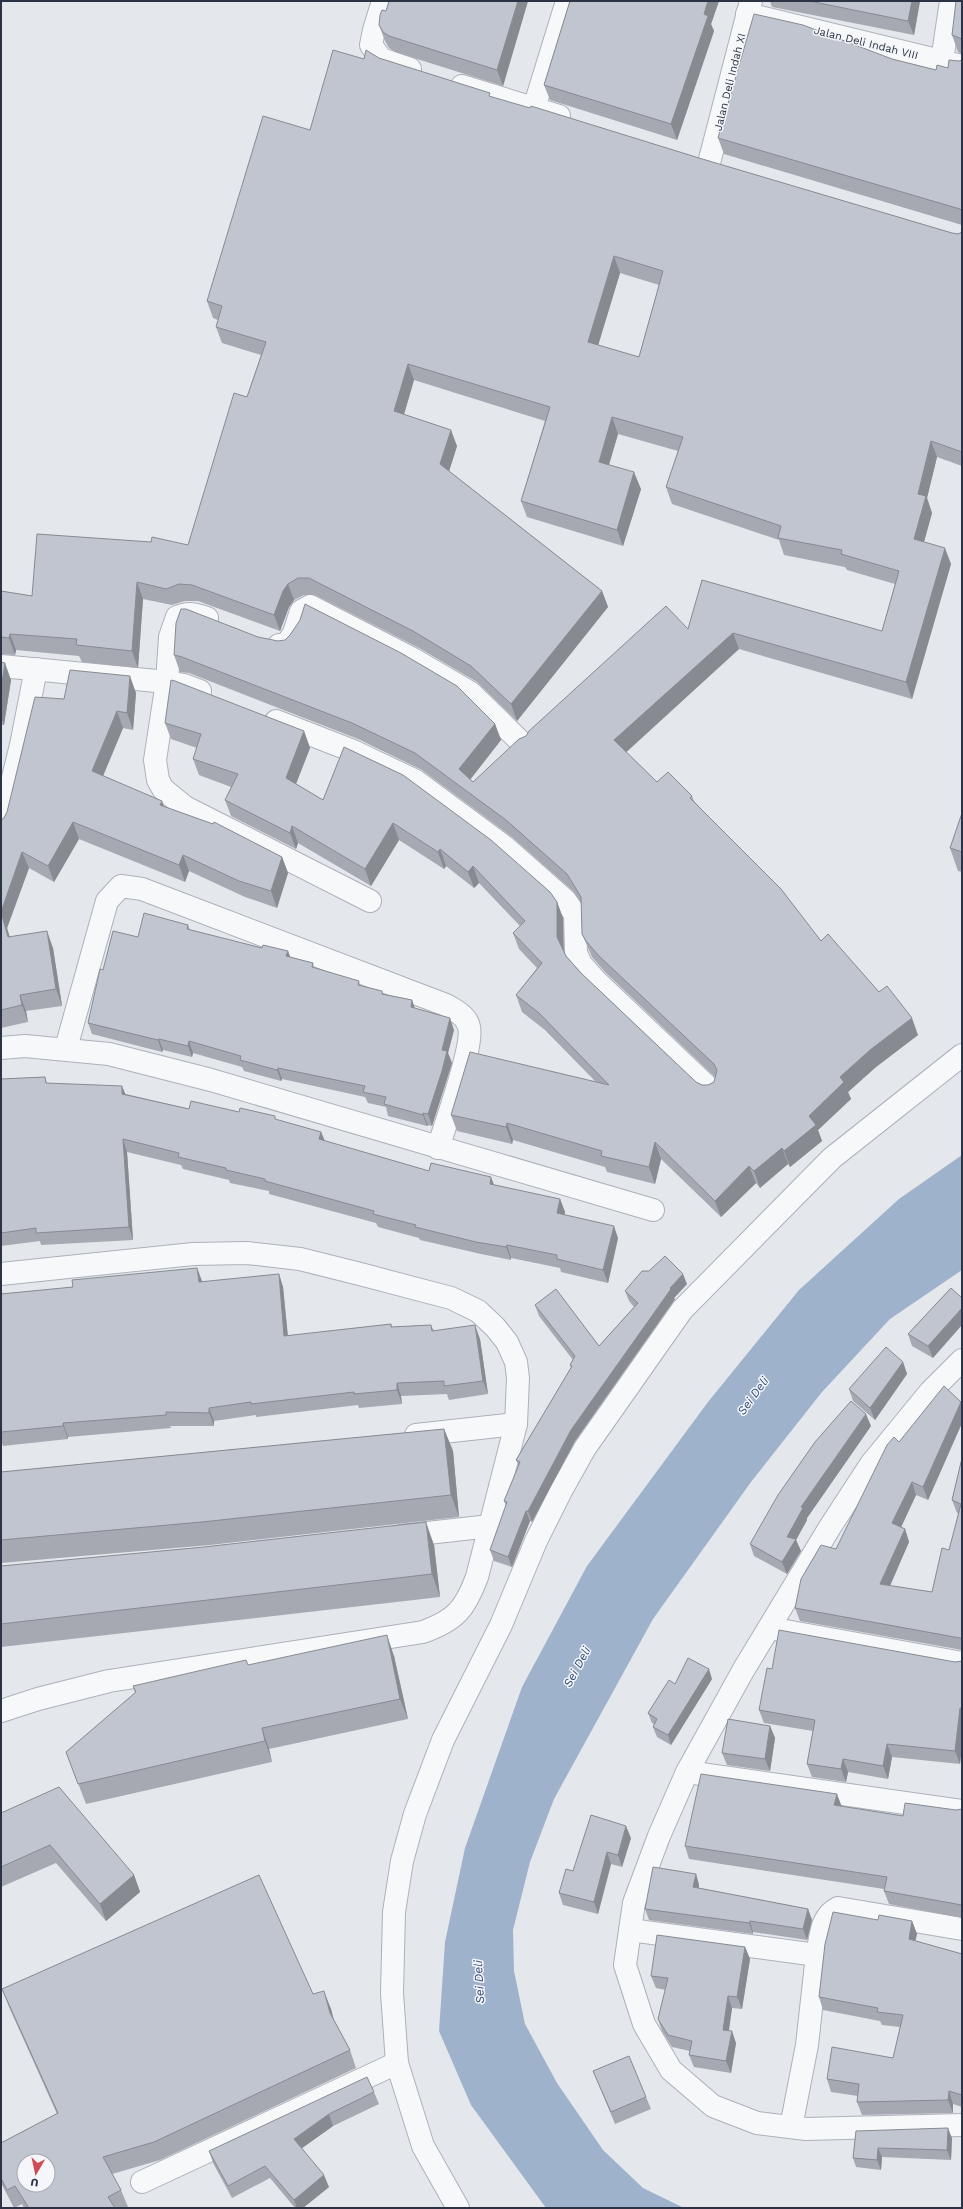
<svg xmlns="http://www.w3.org/2000/svg" width="963" height="2209" font-family="'Work Sans',sans-serif">
<style>
.water{fill:#9fb2cc}
.lines{fill:none;stroke-linecap:round;stroke-linejoin:round}
.street-casing{stroke:#acb1ba;stroke-width:24}
.street{stroke:#f7f8fa;stroke-width:22}
.wall{fill:#a6a9b2;fill-rule:evenodd}
.shaded-wall{fill:#878a91}
.building{fill:#c1c5cf;stroke:#878a91;fill-rule:evenodd}
.labels{text-anchor:middle;dominant-baseline:central;stroke-width:3;stroke-linejoin:round;paint-order:stroke}
.street-label{font-size:11px;fill:#2b3345;stroke:#f4f6f9}
.water-label{font-size:12px;font-style:italic;fill:#344e7a;stroke:#f4f6f9}
</style>
<rect width="100%" height="100%" fill="#e4e7ec"/>
<!-- water -->
<path class="water" d="M962 1155V1270L890 1319 822 1392 751 1482 653 1619 554 1799 530 1862 513 1930 514 1971 525 2024 557 2083 603 2150 643 2188 684 2208H546L471 2105 439 2031 445 1942 465 1848 522 1687 587 1566 708 1402 799 1290 899 1199Z"/>
<g class="lines">
<!-- street casing -->
<g class="street-casing">
<g id="street">
<path d="M383 1 374 30 371 45 381 59 410 69"/>
<path d="M747 14 962 66"/>
<path d="M942 61 951 1"/>
<path d="M462 86 559 116"/>
<path d="M534 108 567 1"/>
<path d="M709 163 751 1"/>
<path d="M207 618C196 614 189 612 177 617L170 637 167 682 155 760 158 780 163 789 185 807 370 901"/>
<path d="M279 645H286L294 633 301 611 310 606 413 659 471 693 523 744"/>
<path d="M1 666 167 682 184 685 200 691"/>
<path d="M276 721 353 751 416 781 505 847 565 900 575 914 576 953 581 964 596 981 711 1090"/>
<path d="M1 826 21 745 36 669"/>
<path d="M1 1048 25 1046 109 1054 211 1080 653 1210"/>
<path d="M66 1048 107 901 121 886 142 889 446 1005C455 1010 467 1016 469 1027 474 1046 445 1125 438 1148"/>
<path d="M1 1274 193 1254 247 1253 300 1259 360 1274 451 1298 478 1311 495 1327 507 1342 516 1362 518 1378 516 1424 477 1577C465 1609 456 1620 423 1632L109 1681 38 1699 1 1711"/>
<path d="M962 1360 930 1392 871 1464 830 1527 744 1669 687 1772 659 1836 634 1903 625 1965 644 2024 671 2070 713 2106 757 2123 806 2129 962 2125"/>
<path d="M416 1435 516 1424"/>
<path d="M401 1536 490 1526"/>
<path d="M769 1628 962 1663"/>
<path d="M687 1772 962 1811"/>
<path d="M630 1930 817 1955 807 2045 791 2127"/>
<path d="M817 1955C821 1937 820 1917 838 1908L962 1929"/>
<path d="M142 2182 397 2063"/>
<path d="M458 2208 423 2146 397 2063 392 1993 394 1912 402 1861 415 1814 443 1740 501 1625 536 1541 561 1491 585 1448 682 1310 832 1158 962 1055"/>
</g>
</g>
<!-- street -->
<use href="#street" class="street"/>
</g>
<!-- wall -->
<g class="wall">
<path d="M389 1H528L503 86 395 52 389 48 385 41 379 25 386 11Z"/>
<path d="M570 1H719L711 24 714 31 677 140 550 100 544 85Z"/>
<path d="M770 1H920L914 35 772 7Z"/>
<path d="M962 1V54L958 52 952 35Z"/>
<path d="M379 58 491 97 952 233 958 234 962 232V466L937 457 927 498 932 513 924 542 951 564 912 699 739 649 626 752 657 782 692 796 694 801 821 941 879 992 918 1035 876 1067 848 1092 851 1099 818 1130 822 1141 790 1167 788 1164 760 1188 756 1183 721 1217 661 1159 655 1184 607 1172 605 1167 513 1140 512 1144 457 1131 451 1115 596 1082 545 1030 522 1012 516 995 537 968 519 949 513 933 520 926 479 883 474 888 446 866 444 869 399 840 371 886 298 843 296 849 231 816 225 800 231 787 199 775 193 759 197 748 171 739 165 723 304 731 310 748 296 784 323 800 344 747 557 902 563 918V951L566 956 581 973 696 1082 702 1085H708L714 1082 715 1077 605 972 592 957 582 934V904L573 891 512 837 422 770 358 739 189 673 180 672 174 655 258 637 495 724 501 740 470 780 473 782 526 736 688 629 882 631 895 584 847 570 845 567 784 555 779 540 672 504 666 487 678 451 618 434 609 465 641 489 623 546 527 517 521 501 545 421 414 380 404 414 457 446 449 471 602 591 608 607 517 721 477 682 419 648 315 595H304L294 600 289 607 280 631 198 601H185L172 605 143 599 138 668 82 662 79 656 16 650 15 655 1 654V591L32 596 151 542 188 545 247 397 261 355 222 343 216 327 218 320 213 318 207 301 310 130 364 59ZM620 273 659 285 639 357 598 345Z"/>
<path d="M892 59 936 70 948 68 962 60V225L724 154 718 138Z"/>
<path d="M1 662 11 680 4 725H1Z"/>
<path d="M136 693 133 730 123 728 103 776 164 807 282 857 288 873 277 908 245 897 189 871 185 882 79 839 54 882 29 868 7 928 10 937 53 948 62 1006 26 1011 28 1022 1 1028V820L4 818 64 699Z"/>
<path d="M962 813V872L958 871 950 848Z"/>
<path d="M188 925 190 930 262 948 288 951 290 957 313 963 314 968 359 981 360 986 384 994 412 1000 415 1009 454 1030 448 1053 452 1063 446 1082 432 1126 428 1125 427 1126 388 1116 386 1107 368 1103 365 1097 282 1079 281 1081 244 1071 242 1067 193 1053 192 1057 163 1050 162 1052 92 1034 88 1023 103 970 138 937Z"/>
<path d="M45 1077 47 1083 126 1094 189 1109 239 1112 277 1120 321 1132 325 1141 429 1171 560 1199 565 1212 564 1214 618 1238 608 1283 561 1272 560 1268 511 1258V1260L481 1254 420 1240 419 1238 378 1227 376 1223 269 1194V1191L230 1183 229 1180 183 1169 181 1165 127 1152 133 1240 41 1245 40 1241 1 1246V1079Z"/>
<path d="M197 1268 202 1282 279 1274 283 1287 288 1336 391 1324 392 1327 431 1325 434 1331 480 1339 488 1394 449 1400 447 1394 401 1396 402 1404 359 1408 358 1405 256 1417V1415L214 1421V1426H170L171 1428 68 1437V1439L3 1446 1 1440V1294L73 1287Z"/>
<path d="M687 1284 674 1298 675 1299 575 1441 532 1522 530 1521 512 1567 494 1561 490 1550 506 1506 504 1501 519 1466 516 1460 571 1368 570 1365 573 1360 539 1316 535 1305 599 1346 634 1307 629 1301 625 1291Z"/>
<path d="M951 1288 933 1358 912 1346 908 1334Z"/>
<path d="M903 1362 907 1374 875 1420 853 1401 849 1389Z"/>
<path d="M961 1402 962 1404V1423L928 1500 916 1495 901 1527 905 1529 909 1542 890 1586 932 1592 949 1550 959 1514 957 1513 952 1500 962 1458V1650L800 1621 795 1608 836 1549 899 1442Z"/>
<path d="M871 1426 807 1518V1520L796 1540 801 1551 787 1574 754 1556 750 1544Z"/>
<path d="M444 1429 453 1451 459 1517 210 1545 1 1563V1472Z"/>
<path d="M434 1545 440 1597 1 1647V1566Z"/>
<path d="M394 1656 408 1719 269 1749 272 1762 86 1804 66 1752 135 1693 133 1686 248 1665Z"/>
<path d="M962 1661V1746L960 1764 892 1757 888 1779 848 1772 846 1782 812 1777 807 1764 813 1731 764 1723 759 1710 772 1669 955 1662Z"/>
<path d="M712 1679 671 1745 657 1737 653 1727 654 1724 652 1723 648 1713 675 1684Z"/>
<path d="M770 1726 775 1738 770 1771 727 1765 722 1753Z"/>
<path d="M842 1807 903 1816 956 1810 962 1809V1918L889 1904 884 1891V1889L689 1859 685 1846Z"/>
<path d="M1 1813 134 1875 140 1892 106 1921 56 1863 1 1887Z"/>
<path d="M631 1838 622 1867 611 1864 598 1914 563 1905 559 1893 573 1871Z"/>
<path d="M696 1874 699 1885V1888L808 1909 812 1920 807 1940 753 1932V1934L649 1920 645 1909Z"/>
<path d="M878 1920 912 1921 917 1934 915 1941 962 1954V2107L953 2104V2113L862 2115 857 2102 858 2096 831 2092 827 2079 893 2058 900 2027 882 2025 880 2021 823 2010 819 1997Z"/>
<path d="M745 1947 750 1959 742 2009 732 2008 729 2031 736 2043 731 2073 694 2067 689 2055 690 2051 672 2047 662 2031 658 2019 666 1990 656 1988 651 1976Z"/>
<path d="M2 1989 313 1994 331 2009 334 2020 350 2050 356 2068 160 2160 112 2174 121 2190 128 2207 127 2208H24L22 2204 14 2208 1 2183V2143L57 2114 9 2007Z"/>
<path d="M593 2071 646 2097 651 2109 615 2124 598 2083Z"/>
<path d="M374 2092 379 2104 333 2126 302 2148 329 2187 303 2208H295L270 2178 232 2198 213 2163 209 2151Z"/>
<path d="M856 2131 952 2138 951 2160 882 2157 881 2170 856 2167 853 2158Z"/>
</g>
<!-- shaded-wall -->
<g class="shaded-wall">
<path d="M518 1H528L503 86 497 70Z"/>
<path d="M708 1H719L711 24 714 31 677 140 671 124Z"/>
<path d="M912 1H920L914 35 908 21Z"/>
<path d="M614 256 620 273 594 359 588 342Z"/>
<path d="M408 364 414 380 400 428 394 411Z"/>
<path d="M612 417 618 434 605 478 599 462Z"/>
<path d="M451 430 457 446 446 481 440 464Z"/>
<path d="M931 441 937 457 927 498 932 513 920 556 914 539 918 494Z"/>
<path d="M634 472 641 489 623 546 617 530Z"/>
<path d="M945 548 951 564 912 699 906 682Z"/>
<path d="M137 582 143 599 138 668 132 651Z"/>
<path d="M288 584 294 600 289 607 280 631 274 615 283 591Z"/>
<path d="M602 591 608 607 517 721 511 704Z"/>
<path d="M733 633 739 649 621 757 614 740Z"/>
<path d="M10 634 16 650 15 655 9 638Z"/>
<path d="M5 663 11 680 4 725 1 717V688Z"/>
<path d="M130 676 136 693 133 730 127 713Z"/>
<path d="M117 711 123 728 98 788 92 771Z"/>
<path d="M495 724 501 740 465 786 459 769Z"/>
<path d="M304 731 310 748 292 794 286 778Z"/>
<path d="M162 801 168 818 160 805Z"/>
<path d="M73 822 79 839 54 882 48 866Z"/>
<path d="M393 823 399 840 371 886 365 869Z"/>
<path d="M292 826 298 843 296 849 290 833Z"/>
<path d="M440 849 446 866 444 869 438 852Z"/>
<path d="M22 852 29 868 7 928 14 954 8 937 1 912Z"/>
<path d="M183 855 189 871 185 882 179 865Z"/>
<path d="M282 857 288 873 277 908 271 891Z"/>
<path d="M473 866 479 883 474 888 468 872Z"/>
<path d="M557 902 563 918 564 954 557 937Z"/>
<path d="M47 931 53 948 62 1006 56 989Z"/>
<path d="M288 951 292 962 286 956Z"/>
<path d="M20 995 26 1011 28 1022 22 1005Z"/>
<path d="M412 1000 416 1012 411 1007Z"/>
<path d="M450 1018 454 1030 448 1053 452 1063 446 1082 432 1126 428 1114 442 1050Z"/>
<path d="M912 1018 918 1035 876 1067 848 1092 851 1099 818 1130 822 1141 790 1167 784 1151 809 1116 840 1077 870 1050Z"/>
<path d="M159 1039 163 1050 162 1052 158 1040Z"/>
<path d="M189 1041 193 1053 192 1057 188 1046Z"/>
<path d="M278 1068 282 1079 281 1081 277 1070Z"/>
<path d="M122 1086 127 1098 122 1094Z"/>
<path d="M423 1113 428 1125 427 1126 423 1115Z"/>
<path d="M507 1123 513 1140 512 1144 506 1127Z"/>
<path d="M321 1132 326 1144 319 1139Z"/>
<path d="M123 1139 127 1152 133 1240 129 1227Z"/>
<path d="M655 1142 661 1159 655 1184 649 1167Z"/>
<path d="M782 1148 788 1164 760 1188 754 1171Z"/>
<path d="M749 1166 756 1183 721 1217 715 1201Z"/>
<path d="M491 1177 496 1190 490 1184Z"/>
<path d="M560 1199 565 1212 562 1225 557 1213Z"/>
<path d="M614 1226 618 1238 608 1283 603 1270Z"/>
<path d="M507 1245 511 1258V1260L506 1247Z"/>
<path d="M197 1268 202 1281 204 1296 199 1282Z"/>
<path d="M279 1274 283 1287 289 1349 284 1336Z"/>
<path d="M683 1274 687 1284 674 1298 675 1299 575 1441 532 1522 528 1511 571 1430 670 1288Z"/>
<path d="M962 1308V1325L933 1358 928 1346Z"/>
<path d="M475 1325 480 1339 488 1394 483 1381Z"/>
<path d="M903 1362 907 1374 875 1420 870 1408Z"/>
<path d="M397 1383 401 1396 402 1404 397 1390Z"/>
<path d="M961 1402 962 1404V1423L928 1500 923 1487Z"/>
<path d="M209 1408 214 1421V1426L209 1413Z"/>
<path d="M866 1414 871 1426 807 1518V1520L796 1540 801 1551 787 1574 782 1562 787 1537 801 1507Z"/>
<path d="M63 1423 68 1437V1439L63 1426Z"/>
<path d="M444 1429 453 1451 459 1517 451 1495Z"/>
<path d="M912 1482 916 1495 897 1536 892 1523Z"/>
<path d="M526 1511 530 1521 512 1567 508 1557Z"/>
<path d="M426 1522 434 1545 440 1597 432 1574Z"/>
<path d="M905 1529 909 1542 885 1597 880 1584Z"/>
<path d="M387 1635 394 1656 408 1719 400 1699Z"/>
<path d="M709 1669 712 1679 671 1745 668 1735Z"/>
<path d="M960 1708 962 1714V1746L960 1764 955 1751Z"/>
<path d="M770 1726 775 1738 770 1771 765 1759Z"/>
<path d="M262 1728 269 1749 272 1762 265 1741Z"/>
<path d="M887 1744 892 1757 888 1779 883 1766Z"/>
<path d="M843 1759 848 1772 846 1782 841 1769Z"/>
<path d="M837 1794 842 1807 834 1805Z"/>
<path d="M626 1826 631 1838 622 1867 618 1855Z"/>
<path d="M607 1852 611 1864 598 1914 594 1902Z"/>
<path d="M696 1874 699 1885 697 1897 693 1887Z"/>
<path d="M134 1875 140 1892 106 1921 100 1904Z"/>
<path d="M808 1909 812 1920 807 1940 803 1929Z"/>
<path d="M750 1921 753 1932V1934L749 1923Z"/>
<path d="M912 1921 917 1934 913 1952 909 1939Z"/>
<path d="M745 1947 750 1959 742 2009 737 1997Z"/>
<path d="M324 1991 331 2009 336 2030 330 2013Z"/>
<path d="M728 1996 732 2008 727 2042 723 2030Z"/>
<path d="M732 2031 736 2043 731 2073 726 2061Z"/>
<path d="M949 2091 953 2104V2113L948 2100Z"/>
<path d="M329 2114 333 2126 298 2151 294 2139Z"/>
<path d="M948 2128 952 2138 951 2160 947 2150Z"/>
<path d="M878 2148 882 2157 881 2170 877 2160Z"/>
<path d="M324 2175 329 2187 303 2208H297L294 2200Z"/>
</g>
<!-- building -->
<g class="building">
<path d="M389 1H518L497 70 389 36 383 32 379 25 380 15 382 10 386 11Z"/>
<path d="M570 1H708L704 14 708 16 671 124 544 85Z"/>
<path d="M809 1H912L908 21Z"/>
<path d="M956 1H962V39L952 35Z"/>
<path d="M754 14 803 25 892 59 936 70 937 65 948 68 949 60 959 61 962 60V211L960 209 718 138Z"/>
<path d="M333 50 364 59 366 50 379 58 490 93 489 96 530 108 531 106 699 158 952 233 958 234 962 232V452L931 441 918 494 926 496 914 539 945 548 906 682 733 633 614 740 657 782 668 772 692 796 690 798 781 889 821 941 828 934 879 992 887 986 912 1018 870 1050 840 1077 844 1082 809 1116 816 1125 784 1151 782 1148 754 1171 749 1166 715 1201 655 1142 649 1167 601 1156 602 1151 507 1123 506 1127 451 1115 470 1052 609 1085 539 1013 516 995 542 963 513 933 525 921 473 866 468 872 440 849 438 852 393 823 365 869 292 826 290 833 225 800 238 774 193 759 201 734 165 723 171 680 175 681 304 731 286 778 323 800 344 747 403 775 491 840 550 892 557 902V937L566 956 581 973 696 1082 702 1085H708L714 1082 717 1070 714 1064 599 956 586 941 582 934 581 897 567 874 506 820 415 753 352 723 182 657 174 655 176 623 181 609H186L258 637 278 641 285 640 290 635 300 620 305 604 401 653 457 686 495 724 459 769 473 782 519 739 526 736 529 731 666 606 688 629 702 580 882 631 899 571 841 554 842 550 778 538 781 526 666 487 683 437 612 417 599 462 634 472 617 530 521 501 550 407 408 364 394 411 451 430 440 464 602 591 511 704 471 666 413 631 309 578H298L288 584 283 591 274 615 192 585 179 584 166 589 137 582 132 651 76 645 77 639 10 634 9 638 1 637V591L32 596 37 534 151 542 152 537 188 545 234 393 247 397 266 342 216 327 222 306 207 301 263 116 310 130ZM614 256 663 271 639 357 588 342Z"/>
<path d="M1 662 5 663 1 688Z"/>
<path d="M70 670 130 676 127 713 117 711 92 771 162 801 160 805 213 824 214 822 282 857 271 891 239 881 183 855 179 865 73 822 48 866 22 852 1 912 8 937 47 931 56 989 20 995 22 1005 1 1010V820L4 818 7 812 35 697 64 699Z"/>
<path d="M962 813V852L950 848Z"/>
<path d="M144 913 188 925 187 929 262 948 263 945 288 951 286 956 313 963 312 967 359 981 358 985 382 991V994L412 1000 411 1007 450 1018 442 1050 447 1051 442 1071 428 1114 423 1113V1115L384 1104 386 1097 363 1092 365 1086 278 1068 277 1070 240 1060 241 1056 189 1041 188 1046 159 1039 158 1040 88 1023 100 969 103 970 113 931 138 937Z"/>
<path d="M45 1077 46 1083 122 1086V1094L189 1109 191 1101 239 1112 240 1108 275 1116V1119L321 1132 319 1139 429 1171 431 1163 491 1177 490 1184 560 1199 557 1213 614 1226 603 1270 557 1259V1255L507 1245 506 1247 476 1242 415 1227 416 1225 373 1214 374 1211 265 1181V1179L226 1170V1168L178 1157 179 1153 123 1139 129 1227 36 1233V1228L1 1233V1079Z"/>
<path d="M665 1256 683 1274 670 1288 671 1289 571 1430 528 1511H526L508 1557 490 1550 507 1502 504 1501 520 1462 516 1460 572 1366 570 1365 575 1356 535 1305 556 1289 599 1346 638 1303 625 1291 642 1271H649Z"/>
<path d="M197 1268 199 1282 279 1274 284 1336 391 1324V1327L431 1325 432 1331 475 1325 483 1381 444 1386V1381L397 1383V1390L354 1394V1392L251 1404V1402L209 1408V1413L166 1412V1415L63 1423V1426L1 1432V1294L73 1287 72 1280Z"/>
<path d="M951 1288 962 1298V1308L928 1346 908 1334Z"/>
<path d="M886 1347 903 1362 870 1408 849 1389Z"/>
<path d="M944 1386 961 1402 923 1487 912 1482 892 1523 905 1529 880 1584 932 1592 942 1548 949 1550 961 1504 952 1500 962 1458V1639L960 1638 795 1608 801 1579 821 1545 836 1549 887 1445 894 1437 899 1442Z"/>
<path d="M851 1401 866 1414 801 1507 803 1508 787 1537 796 1539 782 1562 750 1544 778 1495 815 1442Z"/>
<path d="M444 1429 451 1495 202 1522 1 1540V1472Z"/>
<path d="M426 1522 432 1574 1 1624V1566L204 1547Z"/>
<path d="M779 1630 955 1662 962 1661V1708H960L955 1751 887 1744 883 1766 843 1759 841 1769 807 1764 815 1720 759 1710 767 1668 772 1669Z"/>
<path d="M387 1635 400 1699 262 1728 265 1741 78 1784 66 1752 136 1692 133 1686 246 1660 248 1665Z"/>
<path d="M688 1658 709 1669 668 1735 653 1727 657 1719 648 1713 669 1680 675 1684Z"/>
<path d="M728 1719 770 1726 765 1759 722 1753Z"/>
<path d="M701 1774 837 1794 834 1805 903 1816 905 1803 956 1810 962 1809V1905L884 1891 887 1877 685 1846Z"/>
<path d="M59 1787 134 1875 100 1904 50 1845 1 1867V1813Z"/>
<path d="M591 1815 626 1826 618 1855 607 1852 594 1902 559 1893 566 1869 573 1871Z"/>
<path d="M653 1867 696 1874 693 1887 808 1909 803 1929 750 1921 749 1923 645 1909Z"/>
<path d="M259 1875 313 1994 324 1991 330 2013 350 2050 154 2142 103 2157 121 2190 108 2197 115 2208H29L15 2186 7 2190 1 2178V2143L58 2113 2 1989ZM24 2161H48V2185H24Z"/>
<path d="M833 1912 878 1920 879 1915 912 1921 909 1939 962 1954V2095L949 2091 948 2100 857 2102 859 2084 827 2079 832 2047 893 2058 903 2015 877 2012 878 2008 819 1997 825 1944Z"/>
<path d="M657 1935 745 1947 737 1997 728 1996 723 2030 732 2031 726 2061 689 2055 692 2041 668 2035 658 2019 668 1978 651 1976Z"/>
<path d="M629 2056 646 2097 611 2112 593 2071Z"/>
<path d="M367 2077 374 2092 329 2114 294 2139 324 2175 294 2200 265 2166 228 2186 209 2151Z"/>
<path d="M948 2128 947 2150 878 2148 877 2160 853 2158 856 2131Z"/>
</g>
<g class="labels">
<!-- street labels -->
<g class="street-label">
<text transform="translate(866 43) rotate(14)">Jalan Deli Indah VIII</text>
<text transform="translate(730 82) rotate(-76)">Jalan Deli Indah XI</text>
</g>
<!-- water labels -->
<g class="water-label">
<text transform="translate(753 1396) rotate(-54)">Sei Deli</text>
<text transform="translate(577 1667) rotate(-62)">Sei Deli</text>
<text transform="translate(479 1982) rotate(-93)">Sei Deli</text>
</g>
</g>
<!-- border -->
<rect width="963" height="2209" fill="none" stroke="#2b3345" stroke-width="4"/>
<!-- north arrow -->
<g transform="translate(36 2173) rotate(189)"><circle r="19" fill="#f4f6f9" stroke="#a4a8b1"/>
<path d="M0-3L7 15L0 10L-7 15Z" fill="#d14954"/>
<text y="-6" font-size="11" font-weight="bold" text-anchor="middle" fill="#2b3345">U</text>
</g>
</svg>
